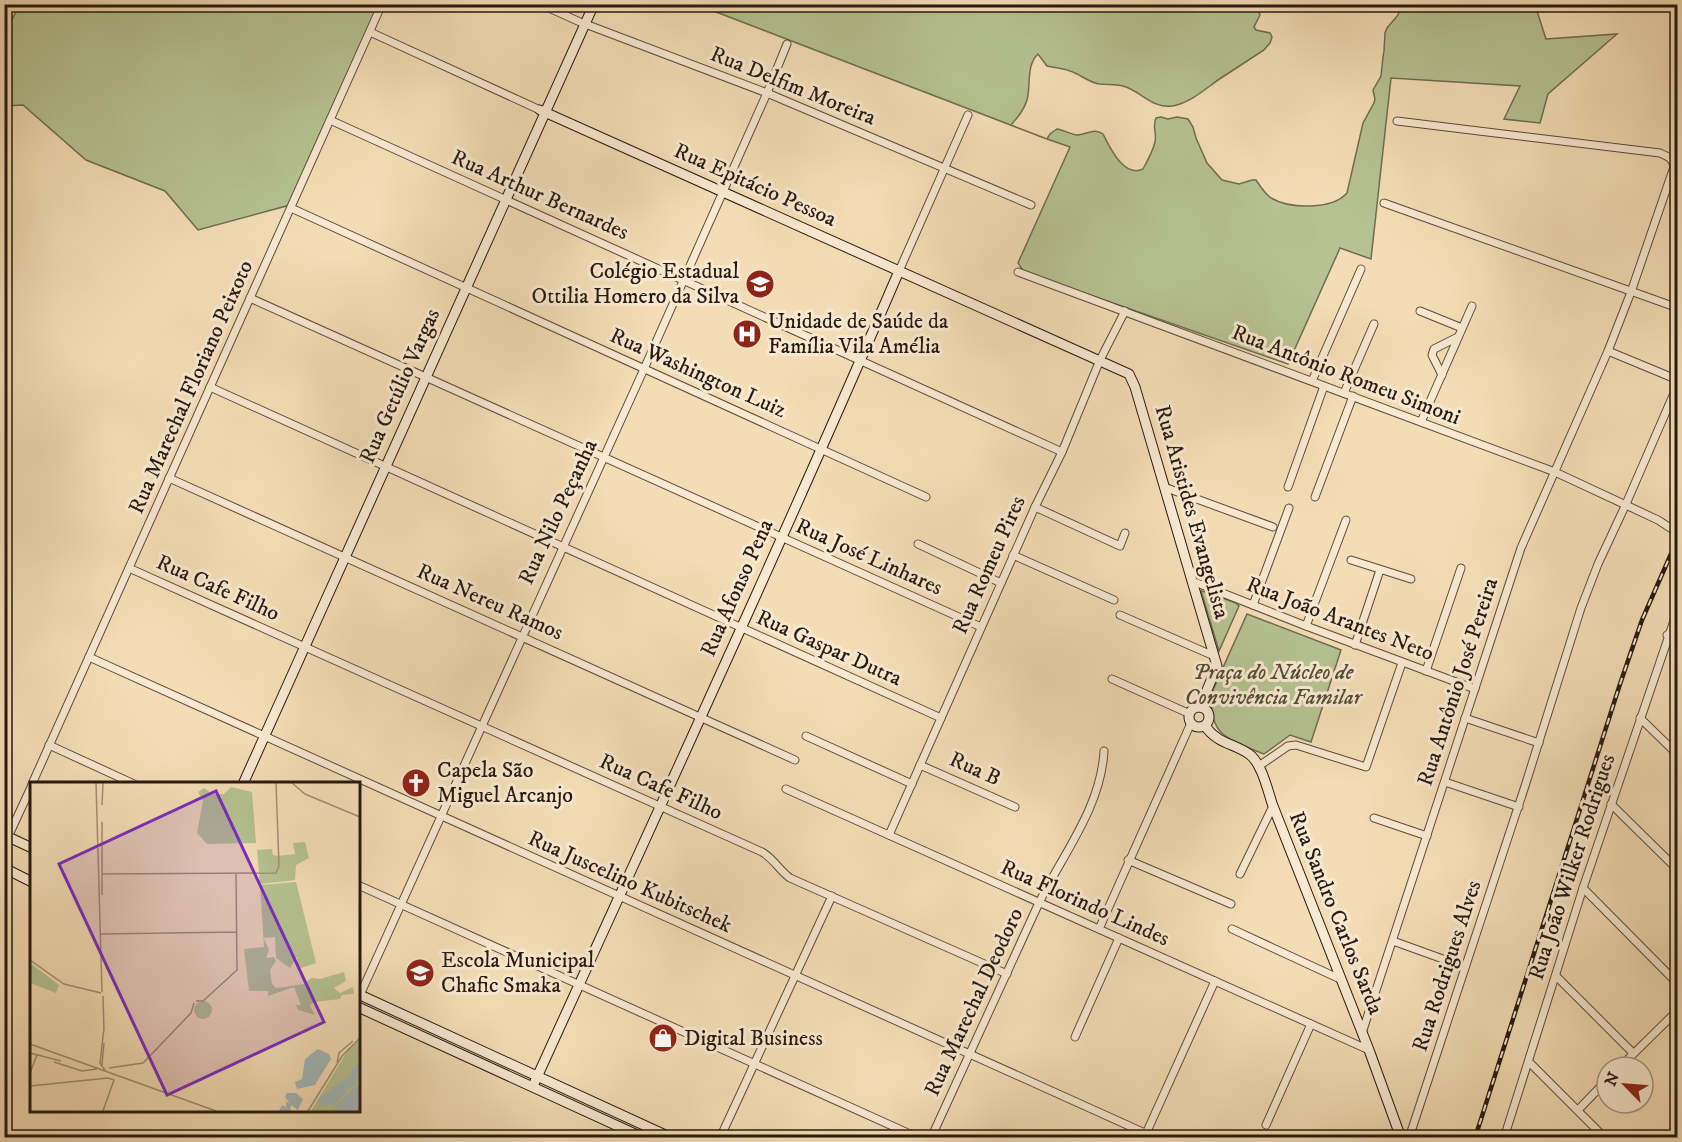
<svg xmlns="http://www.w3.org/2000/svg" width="1682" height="1142" font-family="'IM FELL DW Pica',serif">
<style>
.green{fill:#b6c292;stroke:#6e6e50;stroke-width:1.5}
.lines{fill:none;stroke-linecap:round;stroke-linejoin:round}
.street-casing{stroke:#5a4b39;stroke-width:9}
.secondary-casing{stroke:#271a0f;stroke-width:11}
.highway-casing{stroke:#271a0f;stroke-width:14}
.street{stroke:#f8e9d0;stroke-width:7}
.secondary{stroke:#f8e9d0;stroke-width:9}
.highway{stroke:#f4ddb6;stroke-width:12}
.rail-casing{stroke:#271a0f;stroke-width:4.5}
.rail{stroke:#f8e9d0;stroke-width:2;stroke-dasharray:7;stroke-linecap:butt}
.labels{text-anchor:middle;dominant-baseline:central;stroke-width:6;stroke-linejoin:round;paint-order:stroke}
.street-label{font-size:22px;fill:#271a0f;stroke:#f8e9d0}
.poi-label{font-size:22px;fill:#271a0f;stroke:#f8e9d0;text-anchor:start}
.park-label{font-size:22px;font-style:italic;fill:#524c36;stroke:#f8e9d0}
.inset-road{fill:none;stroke:#a28f73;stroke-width:1.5}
.view{fill:#7b2cbf;fill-opacity:0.15;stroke:#7b2cbf;stroke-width:3}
.inset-edge{fill:none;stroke:#271a0f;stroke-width:3}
</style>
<rect width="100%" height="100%" fill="#f4ddb6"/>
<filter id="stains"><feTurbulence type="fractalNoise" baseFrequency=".00333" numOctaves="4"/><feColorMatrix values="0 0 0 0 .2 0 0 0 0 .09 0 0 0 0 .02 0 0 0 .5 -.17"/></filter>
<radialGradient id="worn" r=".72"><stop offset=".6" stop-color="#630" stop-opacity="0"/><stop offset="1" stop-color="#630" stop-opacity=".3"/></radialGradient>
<!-- green -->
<g class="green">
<path d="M20 5H382L290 205 198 230 165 191 86 160 23 105 5 106V32Z"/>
<path d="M698 5H1251L1258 9 1260 15 1254 27 1256 30 1270 33 1272 37 1270 43 1264 50C1250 59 1235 69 1221 78 1206 88 1192 102 1173 106 1152 109 1141 91 1123 86 1115 84 1107 85 1099 84 1088 82 1080 74 1070 71 1063 68 1055 68 1047 66L1038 54C1026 65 1031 85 1027 100 1024 110 1018 117 1011 125L1047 139 1050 134 1057 129C1064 130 1071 135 1078 135 1088 134 1094 128 1103 134 1110 148 1124 178 1143 169 1148 160 1153 151 1155 142 1157 133 1152 126 1156 118L1161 117 1168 119 1177 117 1188 119 1193 127 1196 138 1207 163 1222 180 1239 184 1252 180H1256C1261 187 1264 193 1271 198 1290 209 1332 210 1347 193L1363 123 1374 103 1375 99 1373 90 1381 76 1383 57 1384 51 1385 33 1387 28 1398 15 1401 5H1535L1546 39 1617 34 1548 94 1540 123 1504 119 1520 86 1391 78 1371 259 1340 248 1288 364 1024 272 1018 263 1070 147 1047 139Z"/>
<path d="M1201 591 1206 592 1236 603 1239 606 1219 651Z"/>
<path d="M1247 614 1341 650 1311 742 1290 735 1264 754C1252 749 1234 743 1224 735 1211 725 1210 705 1213 690Z"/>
</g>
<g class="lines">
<!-- street casing -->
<g class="street-casing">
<g id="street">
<path d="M540 4 580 22 767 93 1031 205"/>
<path d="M370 32 540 110"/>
<path d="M330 120 1062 452"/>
<path d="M1384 203 1678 308"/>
<path d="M291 208 926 497"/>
<path d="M899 271 968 115"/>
<path d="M1018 272 1555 472 1658 520 1678 533"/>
<path d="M250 298 981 627"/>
<path d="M1420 311 1462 328"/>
<path d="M1608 351 1678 380"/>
<path d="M1442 375 1432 355 1434 349 1458 337"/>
<path d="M1312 381 1361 269"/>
<path d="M210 387 941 718"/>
<path d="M1344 393 1374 324"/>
<path d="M1421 422 1472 306"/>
<path d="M169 478 795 760"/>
<path d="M1164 487 1273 527"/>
<path d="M1288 487 1324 386"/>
<path d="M1315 497 1353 396"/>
<path d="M1035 507 1120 546 1125 533"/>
<path d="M918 544 1001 583"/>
<path d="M1013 555 1114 600"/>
<path d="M1351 560 1411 579"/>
<path d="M129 568 762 852C774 859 779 870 790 878L1007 974"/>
<path d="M1192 581 1306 626 1475 689"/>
<path d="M1253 605 1289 508"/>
<path d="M1120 615 1214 656"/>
<path d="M1306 626 1346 520"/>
<path d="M1667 635 1678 644"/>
<path d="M1355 645 1380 570"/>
<path d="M89 657 1156 1138"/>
<path d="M1426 671 1461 568"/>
<path d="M1112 679 1190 714"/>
<path d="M1465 718 1539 743"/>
<path d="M1640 718 1678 755"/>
<path d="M806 736 912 784"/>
<path d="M49 745 134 784"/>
<path d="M920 765 1015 807"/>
<path d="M1259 766 1288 746 1296 745 1366 767 1402 663"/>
<path d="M1445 782 1519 807"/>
<path d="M32 784 382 4"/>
<path d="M786 789 1369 1050"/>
<path d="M1611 804 1678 870"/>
<path d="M1374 818 1427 836"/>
<path d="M889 835 1035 507 1062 452 1100 360 1125 311"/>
<path d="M8 837 32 785"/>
<path d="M1128 860 1231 904"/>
<path d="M1240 874 1273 806"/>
<path d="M358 885 919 1138"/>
<path d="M1583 888 1678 984"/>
<path d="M1099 929 1191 723"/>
<path d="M1232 929 1340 979"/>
<path d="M1393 941 1465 967"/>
<path d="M1556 976 1633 1053"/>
<path d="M360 995 644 369 767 93 787 44"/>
<path d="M1362 1033 1521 548 1608 351 1631 292 1674 167C1673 158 1667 156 1660 153L1397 121"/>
<path d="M1075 1037 1119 938"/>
<path d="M1529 1062 1605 1138"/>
<path d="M1620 1067 1678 1010"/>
<path d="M1578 1110 1607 1080"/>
<path d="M1266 1125 1311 1024"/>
<path d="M720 1138 832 896"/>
<path d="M931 1138C967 1060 1002 982 1038 905 1062 855 1101 808 1104 751"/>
<path d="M1144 1138 1215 981"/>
<path d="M1409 1138 1525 786 1581 608 1598 564 1626 504 1678 384"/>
<path d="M1504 1138 1583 888 1678 609"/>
</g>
</g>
<!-- secondary casing -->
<g class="secondary-casing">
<g id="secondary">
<path d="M540 110 1129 374 1135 387 1217 666 1200 707"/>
<circle cx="1199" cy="717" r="10"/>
<path d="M1205 726C1218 744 1233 743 1249 754 1262 763 1268 792 1273 806L1369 1050 1401 1138"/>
<path d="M243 784 594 4"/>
<path d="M4 835 32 848"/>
<path d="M4 868 32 882"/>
<path d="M358 994 672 1138"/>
<path d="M358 1007 644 1138"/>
<path d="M533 1086C656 815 781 545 899 271"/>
</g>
</g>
<!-- highway casing -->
<g class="highway-casing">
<path id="highway" d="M1673 1138 1678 1133"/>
</g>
<!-- street -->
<use href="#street" class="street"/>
<!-- secondary -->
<use href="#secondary" class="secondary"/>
<!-- highway -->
<use href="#highway" class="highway"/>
<!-- rail casing -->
<g class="rail-casing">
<path id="rail" d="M1475 1138 1620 684 1642 620 1678 538"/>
</g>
<!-- rail -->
<use href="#rail" class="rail"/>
</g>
<!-- icons -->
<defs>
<g id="school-disc" transform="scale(1.5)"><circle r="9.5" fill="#8f2418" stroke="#f8e9d0"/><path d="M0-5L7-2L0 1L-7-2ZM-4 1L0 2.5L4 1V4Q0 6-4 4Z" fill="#fff"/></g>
<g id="hospital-disc" transform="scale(1.5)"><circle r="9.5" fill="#8f2418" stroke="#f8e9d0"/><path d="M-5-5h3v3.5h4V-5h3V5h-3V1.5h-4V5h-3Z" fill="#fff"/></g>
<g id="church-disc" transform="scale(1.5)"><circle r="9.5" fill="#8f2418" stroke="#f8e9d0"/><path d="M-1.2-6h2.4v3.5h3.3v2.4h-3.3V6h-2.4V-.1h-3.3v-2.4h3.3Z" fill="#fff"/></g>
<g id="shop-disc" transform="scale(1.5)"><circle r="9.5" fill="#8f2418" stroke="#f8e9d0"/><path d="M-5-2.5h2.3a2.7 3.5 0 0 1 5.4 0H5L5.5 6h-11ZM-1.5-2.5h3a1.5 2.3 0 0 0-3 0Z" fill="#fff"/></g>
</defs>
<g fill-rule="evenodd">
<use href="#school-disc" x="760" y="284"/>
<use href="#hospital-disc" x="747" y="334"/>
<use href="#church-disc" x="416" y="783"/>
<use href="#school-disc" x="420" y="973"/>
<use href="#shop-disc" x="663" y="1038"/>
</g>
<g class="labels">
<!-- street labels -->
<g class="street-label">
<text transform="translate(793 86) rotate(22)">Rua Delfim Moreira</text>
<text transform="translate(755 185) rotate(24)">Rua Epitácio Pessoa</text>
<text transform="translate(540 195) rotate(24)">Rua Arthur Bernardes</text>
<text transform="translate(698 373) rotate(24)">Rua Washington Luiz</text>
<text transform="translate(1346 375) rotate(21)">Rua Antônio Romeu Simoni</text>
<text transform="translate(400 386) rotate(-66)">Rua Getúlio Vargas</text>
<text transform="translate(191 387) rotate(-66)">Rua Marechal Floriano Peixoto</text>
<text transform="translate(558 512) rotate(-65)">Rua Nilo Peçanha</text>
<text transform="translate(1192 512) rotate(74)">Rua Aristides Evangelista</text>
<text transform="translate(869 557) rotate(24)">Rua José Linhares</text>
<text transform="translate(989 565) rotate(-66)">Rua Romeu Pires</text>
<text transform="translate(218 588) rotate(24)">Rua Cafe Filho</text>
<text transform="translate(737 588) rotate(-66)">Rua Afonso Pena</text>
<text transform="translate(490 602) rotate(24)">Rua Nereu Ramos</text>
<text transform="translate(1340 619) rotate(21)">Rua João Arantes Neto</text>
<text transform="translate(829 648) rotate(24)">Rua Gaspar Dutra</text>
<text transform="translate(1458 682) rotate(-72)">Rua Antônio José Pereira</text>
<text transform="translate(975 769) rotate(24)">Rua B</text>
<text transform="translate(661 787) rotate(24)">Rua Cafe Filho</text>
<text transform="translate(1572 867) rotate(-72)">Rua João Wilker Rodrigues</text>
<text transform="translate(630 882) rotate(24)">Rua Juscelino Kubitschek</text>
<text transform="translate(1085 903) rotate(24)">Rua Florindo Lindes</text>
<text transform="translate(1336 913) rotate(68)">Rua Sandro Carlos Sarda</text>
<text transform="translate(1447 966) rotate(-72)">Rua Rodrigues Alves</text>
<text transform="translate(974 1002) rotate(-65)">Rua Marechal Deodoro</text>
</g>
<!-- poi labels -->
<g class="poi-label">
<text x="739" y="271" text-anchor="end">Colégio Estadual<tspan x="739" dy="25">Ottilia Homero da Silva</tspan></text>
<text x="768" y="321">Unidade de Saúde da<tspan x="768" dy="25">Família Vila Amélia</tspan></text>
<text x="437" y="770">Capela São<tspan x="437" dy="25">Miguel Arcanjo</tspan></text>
<text x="441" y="960">Escola Municipal<tspan x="441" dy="25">Chafic Smaka</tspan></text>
<text x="684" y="1038">Digital Business</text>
</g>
<!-- park labels -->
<g class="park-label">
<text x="1273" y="672">Praça do Núcleo de<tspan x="1273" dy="25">Convivência Familar</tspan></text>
</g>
</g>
<!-- overview -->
<g transform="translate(30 782)">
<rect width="330" height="330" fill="#f4ddb6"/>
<path d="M201 5 222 10 226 61 177 62 167 51 173 19 168 10 174 6 182 12H194ZM275 60 279 76 266 83 265 98 230 102 227 68 242 67 243 73 248 74 265 72 263 61ZM266 100 286 181 268 187 267 175 260 186 246 176 245 155 234 156 239 168 236 176 244 175 246 179 240 188 242 202 246 206 275 202 281 196 290 197 314 190 316 199 304 206 310 211 323 205 324 212 312 213 310 217 284 220 280 224 285 233 268 228 266 223H271L264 205 238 214V209H219L214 167 234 165 230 103ZM0 181 29 203 26 211 0 201ZM164 228a9 9 0 1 1 18 0a9 9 0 1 1-18 0ZM330 257V329H281L319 266Z" fill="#b6c292"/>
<path d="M288 267 299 272 301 277 285 303 267 307 265 300 272 297 275 277ZM330 280 326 303 319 307 314 303 318 308 304 324 296 321 298 326 288 320 281 329 289 316 321 293 322 286ZM330 303V329H303L319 310ZM257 311H266L273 317 268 328 261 323 260 329H249L252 323 256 325V319L260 322 255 315Z" fill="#a2b8ba"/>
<path class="inset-road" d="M66 1 72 210M262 1 275 12 330 35M72 23 73 1M72 40V113M72 92 246 91 249 84 246 1M71 152 206 150M0 178 34 202 71 211M73 214 74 249M166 219H173L207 188 206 91M74 246 70 281 76 290M0 262 186 329M0 271 31 279M24 280 52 289 67 287M307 280 309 271 323 259M72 283 74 261M79 286 113 281 161 231 164 221M0 291 7 273M0 304 78 296 84 298 73 329M278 329 312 274 330 256"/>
<path class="view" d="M186 9 294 240 137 313 29 82Z"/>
<rect width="330" height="330" class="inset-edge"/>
</g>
<!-- margin -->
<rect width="1682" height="1142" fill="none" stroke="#f4ddb6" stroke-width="24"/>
<rect x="6" y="6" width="1670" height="1130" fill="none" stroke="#271a0f" stroke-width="3"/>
<rect x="12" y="12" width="1658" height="1118" fill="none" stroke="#271a0f" stroke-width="1.5"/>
<!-- north arrow -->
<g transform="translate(1625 1085) rotate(295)"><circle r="28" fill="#f8e9d0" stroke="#a49683" stroke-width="1.5"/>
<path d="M0-4.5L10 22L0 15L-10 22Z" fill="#8f2418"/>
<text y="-9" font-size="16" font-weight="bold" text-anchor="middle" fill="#271a0f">N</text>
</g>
<rect width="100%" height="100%" filter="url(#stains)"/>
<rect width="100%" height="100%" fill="url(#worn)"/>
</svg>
